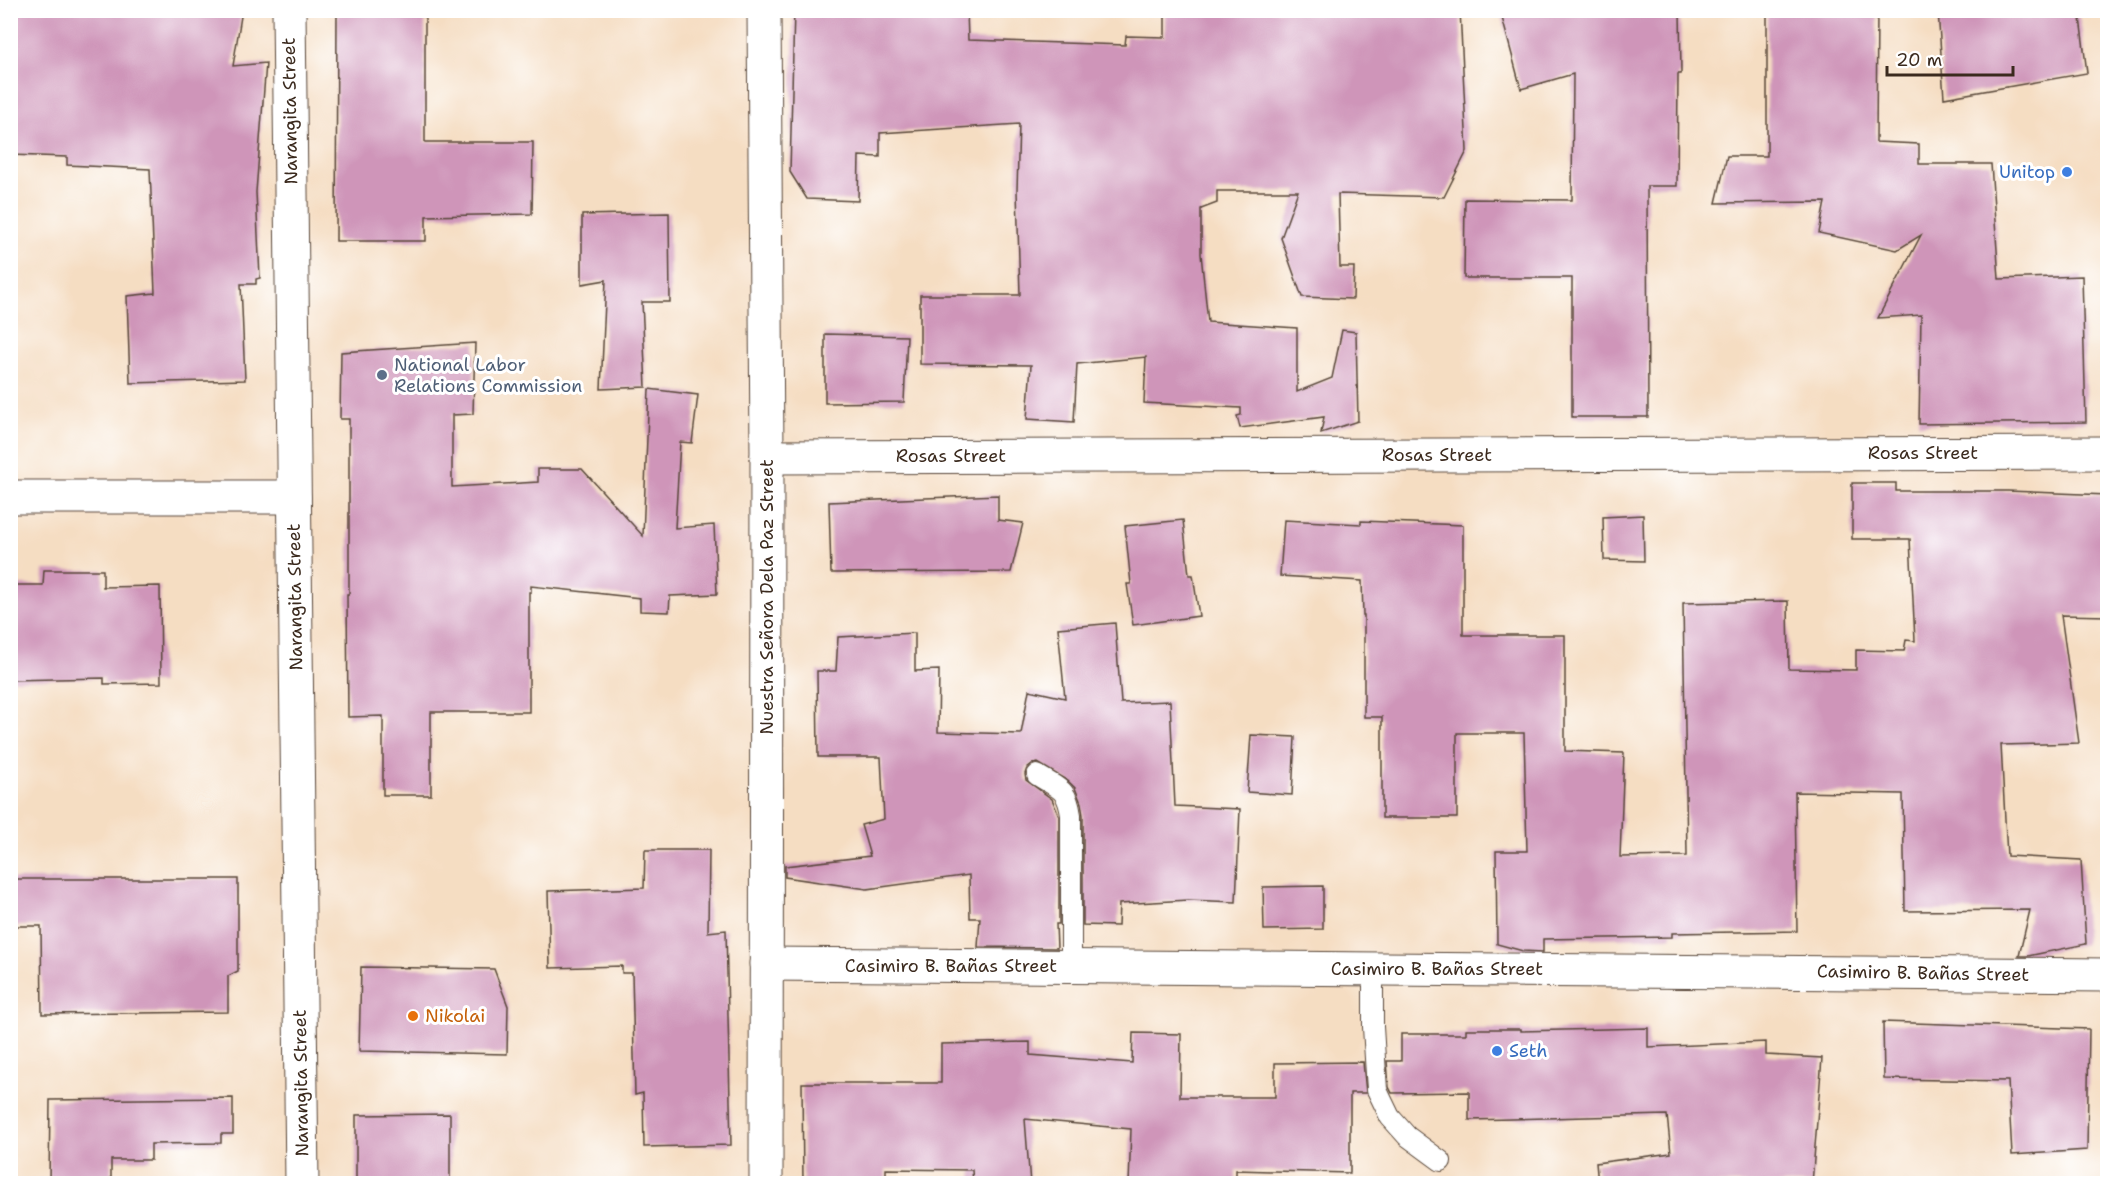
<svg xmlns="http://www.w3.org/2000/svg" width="2118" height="1194" font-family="'Shantell Sans',sans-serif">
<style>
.building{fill:#cf95b9}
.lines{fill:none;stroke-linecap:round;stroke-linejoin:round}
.service-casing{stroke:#574537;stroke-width:22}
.minor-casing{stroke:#574537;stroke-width:35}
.service{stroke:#fff;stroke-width:20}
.minor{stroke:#fff;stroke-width:33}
.shop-dot{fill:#3f7fe0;stroke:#fff;stroke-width:2}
.service-dot{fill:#5c6f8a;stroke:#fff;stroke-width:2}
.food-dot{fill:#e8710a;stroke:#fff;stroke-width:2}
.labels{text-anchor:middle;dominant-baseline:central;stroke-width:6;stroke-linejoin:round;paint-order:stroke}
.street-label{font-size:18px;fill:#3b2a1e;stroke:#fff}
.shop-label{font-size:18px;fill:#366cbe;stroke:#fff;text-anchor:end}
.service-label{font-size:18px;fill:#4e5e75;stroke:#fff;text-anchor:start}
.food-label{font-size:18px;fill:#c56008;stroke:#fff;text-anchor:start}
</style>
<rect width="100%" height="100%" fill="#fff"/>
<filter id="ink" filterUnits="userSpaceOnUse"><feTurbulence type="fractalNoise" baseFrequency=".0167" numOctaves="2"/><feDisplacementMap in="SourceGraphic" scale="12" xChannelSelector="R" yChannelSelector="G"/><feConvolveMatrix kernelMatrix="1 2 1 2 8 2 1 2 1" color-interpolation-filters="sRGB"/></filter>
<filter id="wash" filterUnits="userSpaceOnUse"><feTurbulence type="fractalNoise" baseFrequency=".008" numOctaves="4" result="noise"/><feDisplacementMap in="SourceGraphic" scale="24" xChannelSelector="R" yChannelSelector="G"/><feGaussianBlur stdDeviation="1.35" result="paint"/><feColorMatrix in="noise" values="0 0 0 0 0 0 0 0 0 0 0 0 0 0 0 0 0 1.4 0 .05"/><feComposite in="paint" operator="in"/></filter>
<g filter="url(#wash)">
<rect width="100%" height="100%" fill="#f5ddc2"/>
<g id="blocks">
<!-- building -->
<g class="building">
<path d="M10 10H242L233 66 266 63 256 192 260 278 256 279V284H241L245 380 130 383 127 296 155 293 150 169 67 165V157L10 155Z"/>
<path d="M337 10H425V142H533L532 214 426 216V241H336Z"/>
<path d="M794 10H967L968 40 1125 45 1126 36 1165 37V10H1460L1467 151 1444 197 1338 194 1340 267H1354L1353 299 1302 297 1281 238 1298 191H1217V203L1201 209V254L1208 322 1297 328V392L1332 378 1342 330 1356 332 1358 421 1321 433 1324 417 1240 428 1237 416 1241 415V408L1144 403 1146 357 1077 364 1074 422 1027 419 1031 365 920 364V295H1020L1017 190 1019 124 880 133V157L859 156 858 201 807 199 790 172Z"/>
<path d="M1500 10H1680L1681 74H1678L1677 186H1647L1648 417H1572V278H1464L1465 199 1572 200 1573 74 1521 89Z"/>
<path d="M1767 10H1877L1876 142 1919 144V164H1991L1999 279 2082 276 2086 422 1919 424 1921 315 1878 318 1921 235 1897 250 1819 233 1825 202 1716 203 1727 156H1767Z"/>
<path d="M1938 10H2079L2087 73 1944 98Z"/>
<path d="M669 213 670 302H642L646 387 601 389 606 280 582 284V215Z"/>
<path d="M825 334 907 336 904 402 825 403Z"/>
<path d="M475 343 473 414 452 415V487L538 482V469H582L643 536 649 389 698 395 692 443 680 442 675 528 714 525 717 594 670 596 669 612 640 611V598L531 586V592H529V712H431V795H383V716L348 717 347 594H349V419H340L341 352Z"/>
<path d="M1852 483H1896V491H2008L2108 495V616L2061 615 2079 743 2001 745 2007 856 2081 860 2086 944 2028 956H2019L2030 910 1905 911 1903 794 1795 792 1797 931 1672 933V937L1543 939V952L1523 951 1497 944 1496 851H1527L1524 733H1457V818H1382V717H1364V615H1363L1362 581 1280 576 1284 520 1361 524V521L1463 525V635H1565V751L1624 753 1620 857 1687 856 1683 603 1788 601 1789 669 1856 670V650L1904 651 1906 640 1915 641 1910 539H1852Z"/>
<path d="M998 495V520L1023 523 1011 572 831 573 829 502Z"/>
<path d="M1643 515 1644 561 1604 560 1603 517Z"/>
<path d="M1183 520 1189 575H1193L1199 616 1133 625 1127 584H1131L1125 526Z"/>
<path d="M44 570H103V587L160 586 161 683 104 684V678L10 680V585H43Z"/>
<path d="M1115 623 1121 703 1170 701 1175 806 1240 809 1236 902 1188 900 1119 904 1118 926 1083 925V815L1081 803 1075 788 1068 781 1038 763 1032 764 1027 768 1025 774 1026 780 1052 799 1059 816V924H1056L1057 948 978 947 980 918H970L969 875 867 889 785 877V866L870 856 861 825 884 819 881 757H818L817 671H836L838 637 915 633V671L939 670 938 732 1021 734 1029 690 1065 698 1058 628Z"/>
<path d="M1251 735 1295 737 1292 795 1247 792Z"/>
<path d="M645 850H709L708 932 726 930 731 1145 644 1147 643 1093 635 1095 632 973H622V966L550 968 548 891 644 888Z"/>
<path d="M10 879H238V971L228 976V1012L42 1014 41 926H10Z"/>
<path d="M1323 886V929L1264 930 1263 887Z"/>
<path d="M361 967 494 969 508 1006 507 1054 359 1051Z"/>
<path d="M1883 1022 2089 1029 2087 1150 2012 1155 2008 1081 1884 1079Z"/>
<path d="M1648 1028V1047L1766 1042V1055L1822 1058 1812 1184H1598L1596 1163 1671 1153 1667 1115 1469 1120V1092L1392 1093 1389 1087 1387 1061H1401V1034H1466V1029H1521V1031Z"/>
<path d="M1133 1033 1181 1034 1180 1097H1275V1063L1363 1062 1366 1093H1350V1173L1236 1170V1184H1129L1131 1129 1025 1119 1030 1184H973L972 1170 886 1169V1184H803L802 1083H941V1044L1030 1042V1055L1132 1063Z"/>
<path d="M233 1098V1134H221V1143L151 1144V1160H111V1184H49L50 1100Z"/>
<path d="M450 1114V1184H356V1115Z"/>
</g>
</g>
</g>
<g filter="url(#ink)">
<use href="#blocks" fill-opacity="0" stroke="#574537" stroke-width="1.5"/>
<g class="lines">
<!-- service casing -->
<g class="service-casing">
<g id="service">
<path d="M1037 775C1059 789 1067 788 1071 815V967"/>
<path d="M1373 968V1027L1377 1090 1390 1117 1407 1136 1441 1161"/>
</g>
</g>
<!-- minor casing -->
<g class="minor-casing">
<g id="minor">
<path d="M289 10 302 1184"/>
<path d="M764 10 767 457 766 1184"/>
<path d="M767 457 2108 453"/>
<path d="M10 497H294"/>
<path d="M766 964 2108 975"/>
</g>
</g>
<!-- service -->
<use href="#service" class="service"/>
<!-- minor -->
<use href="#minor" class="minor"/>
</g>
</g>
<!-- markers -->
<g class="shop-dot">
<circle cx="2067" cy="172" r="6"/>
<circle cx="1497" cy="1051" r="6"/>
</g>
<circle class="service-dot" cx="382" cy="375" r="6"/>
<circle class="food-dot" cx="413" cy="1016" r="6"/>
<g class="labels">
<!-- street labels -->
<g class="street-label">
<text transform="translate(290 111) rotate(-91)">Narangita Street</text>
<text x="1923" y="453">Rosas Street</text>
<text x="1437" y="455">Rosas Street</text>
<text x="951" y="456">Rosas Street</text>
<text transform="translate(295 597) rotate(-91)">Narangita Street</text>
<text transform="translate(767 597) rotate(-90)">Nuestra Señora Dela Paz Street</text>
<text x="951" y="966">Casimiro B. Bañas Street</text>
<text x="1437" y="969">Casimiro B. Bañas Street</text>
<text transform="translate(1923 973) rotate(1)">Casimiro B. Bañas Street</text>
<text transform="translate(301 1083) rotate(-91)">Narangita Street</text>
</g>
<!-- shop labels -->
<g class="shop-label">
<text x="2055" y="172">Unitop</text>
<text x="1509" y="1051" text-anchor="start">Seth</text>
</g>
<!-- service labels -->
<g class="service-label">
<text x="394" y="365">National Labor<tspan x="394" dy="21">Relations Commission</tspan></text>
</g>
<!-- food labels -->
<g class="food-label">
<text x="425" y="1016">Nikolai</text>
</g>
</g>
<!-- margin -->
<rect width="2118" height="1194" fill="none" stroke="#fff" stroke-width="36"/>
<!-- scale -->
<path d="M1887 66v9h126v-9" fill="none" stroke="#3b2a1e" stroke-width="3"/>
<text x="1896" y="66" font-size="18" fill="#3b2a1e" stroke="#ffffff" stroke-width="4.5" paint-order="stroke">20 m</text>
</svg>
